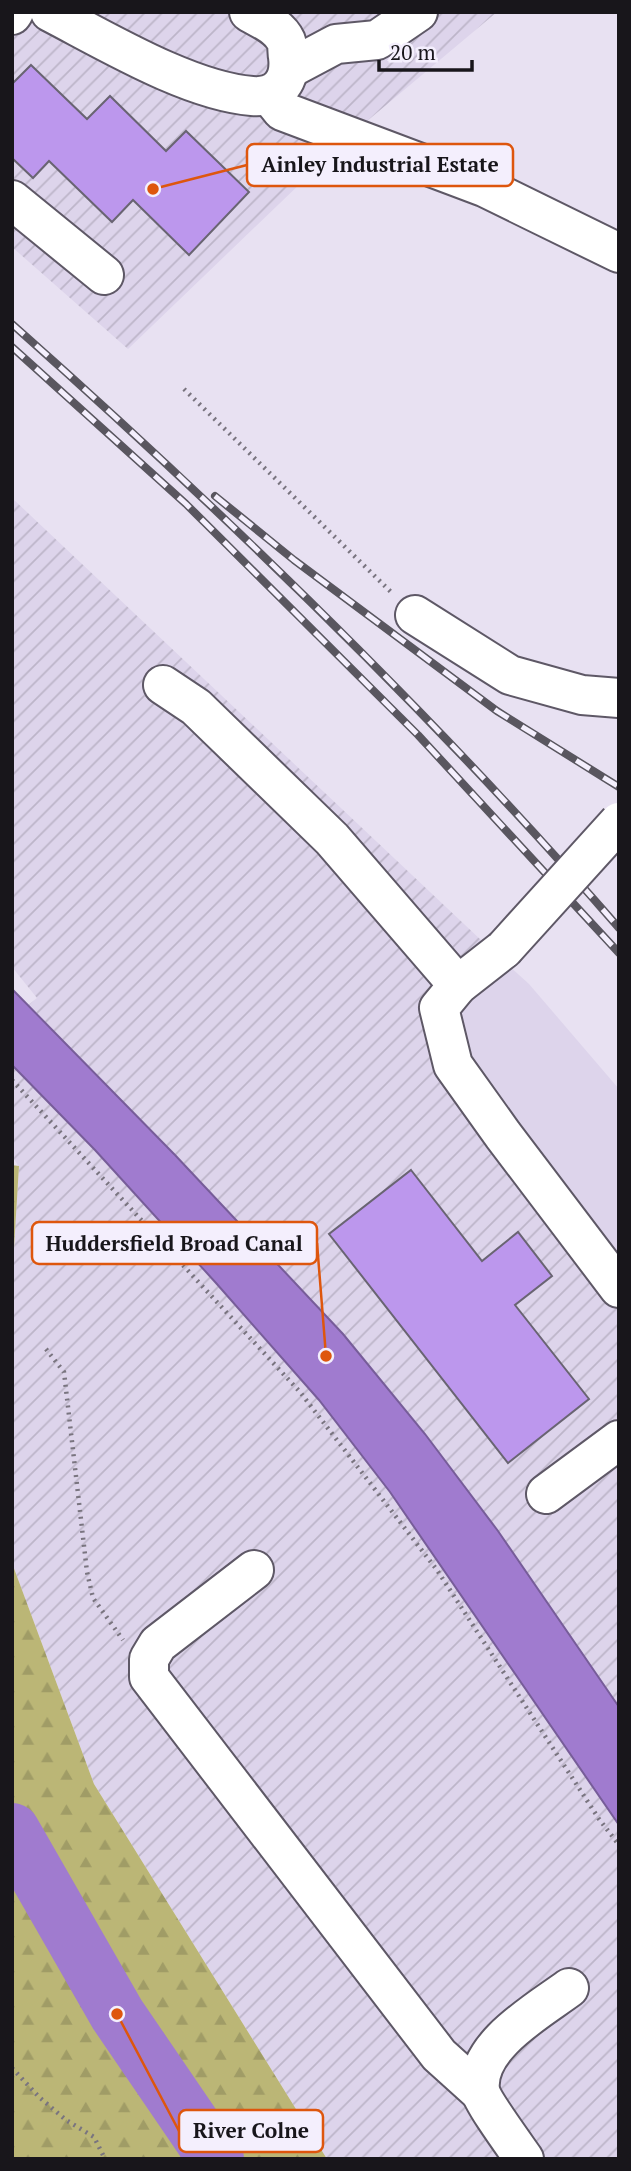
<svg xmlns="http://www.w3.org/2000/svg" width="631" height="2171" font-family="'PT Serif',serif">
<style>
.built{fill:#ddd4eb}
.industrial{fill:url(#industrial-furrows)}
.forest{fill:url(#forest-firs)}
.water{fill:#a07bcf;stroke:#775d99;stroke-width:2}
.lines{fill:none;stroke-linecap:round;stroke-linejoin:round}
.river{stroke:#a07bcf;stroke-width:56}
.building{fill:#bc97ed;stroke:#696472;stroke-width:2}
.minor-casing{stroke:#5e5866;stroke-width:42}
.path{stroke:#79747f;stroke-width:4.5;stroke-dasharray:2 5;stroke-linecap:butt}
.minor{stroke:#fff;stroke-width:38}
.rail-casing{stroke:#59565f;stroke-width:8}
.rail{stroke:#f4effd;stroke-width:5;stroke-dasharray:16;stroke-linecap:butt}
.minor-bridge-casing{stroke:#5e5866;stroke-width:42;stroke-linecap:butt}
.minor-bridge{stroke:#fff;stroke-width:38}
.leader{fill:none;stroke:#de560d;stroke-width:2.5}
.callout-dot{fill:#de560d;stroke:#f4effd;stroke-width:2.5}
.callout{fill:#f4effd;stroke:#de560d;stroke-width:2.5}
.callout-label{font-size:21px;text-anchor:middle;font-weight:bold;fill:#18161b}
</style>
<defs>
<pattern id="industrial-furrows" width="10" height="10" patternUnits="userSpaceOnUse" patternTransform="scale(1.75)"><rect width="10" height="10" fill="#ddd4eb"/><path d="M-1 1l2-2M0 10L10 0M9 11l2-2" fill="none" stroke="#bdb5c9"/></pattern>
<pattern id="forest-firs" width="22" height="20" patternUnits="userSpaceOnUse" patternTransform="scale(1.75)"><rect width="22" height="20" fill="#bbb676"/><path d="M5 1l3.5 6h-7zM16 11l3.5 6h-7z" fill="#a09c66"/></pattern>
</defs>
<rect width="100%" height="100%" fill="#e8e1f2"/>
<!-- built -->
<path class="built" d="M499 957 529 984 619 1089V1247L607 1260 460 1061 452 1009Z"/>
<!-- industrial -->
<g class="industrial">
<path d="M12 12H497L354 132 128 349 12 247Z"/>
<path d="M12 498 499 957 452 1009 460 1061 607 1260 619 1247V2159H327L94 1784 12 1563V1281L19 1167 12 1156V1018L37 998 12 967Z"/>
</g>
<!-- forest -->
<g class="forest">
<path d="M12 1165 19 1166 12 1281Z"/>
<path d="M12 1563 94 1784 327 2159H12Z"/>
</g>
<!-- water -->
<path class="water" d="M12 989 175 1155 343 1334 425 1434 498 1531 619 1707V1825L390 1492 319 1400 216 1283 95 1150 12 1065Z"/>
<g class="lines">
<!-- river -->
<path class="river" d="M12 1831 117 2014 216 2159"/>
</g>
<!-- building -->
<g class="building">
<path d="M31 65 87 119 110 96 166 151 186 131 249 192 189 255 133 200 112 222 49 161 33 178 12 158V84Z"/>
<path d="M411 1170 482 1261 518 1232 552 1276 515 1305 589 1399 508 1463 329 1234Z"/>
</g>
<g class="lines">
<!-- minor casing -->
<g class="minor-casing">
<g id="minor">
<path d="M50 12C106 41 189 91 252 96 277 98 291 82 288 57 287 53 288 46 286 41 279 26 262 20 249 12"/>
<path d="M12 15 14 12"/>
<path d="M289 69 336 44 377 40 418 12"/>
<path d="M270 96 282 111 484 187 619 253"/>
<path d="M12 200 104 275"/>
<path d="M415 615 510 675 582 695 619 698"/>
<path d="M163 685 196 707 332 839 458 985"/>
<path d="M504 949 458 985 439 1008 453 1065 503 1135 619 1288"/>
<path d="M546 1494 619 1440"/>
<path d="M254 1570 158 1644 149 1659V1677L439 2055 480 2092"/>
<path d="M524 2159C515 2146 482 2101 480 2090 475 2046 538 2011 569 1988"/>
</g>
</g>
<!-- path -->
<g class="path">
<path d="M184 389 392 593"/>
<path d="M12 1080 300 1392 437 1570 599 1819 619 1845"/>
<path d="M46 1349 64 1372 87 1572 93 1598 123 1640"/>
<path d="M12 2068 39 2097 66 2120 94 2137 105 2159"/>
</g>
<!-- minor -->
<use href="#minor" class="minor"/>
<!-- rail casing -->
<g class="rail-casing">
<g id="rail">
<path d="M12 324C225 513 432 713 619 928"/>
<path d="M12 347 186 504 418 735 619 953"/>
<path d="M215 496 294 560 497 711 619 787"/>
</g>
</g>
<!-- rail -->
<use href="#rail" class="rail"/>
<!-- minor-bridge casing -->
<g class="minor-bridge-casing">
<path id="minor-bridge" d="M504 949 619 822"/>
</g>
<!-- minor-bridge -->
<use href="#minor-bridge" class="minor-bridge"/>
</g>
<!-- callouts -->
<path class="leader" d="M153 189L247 165M326 1356L317 1243M117 2014L179 2131"/>
<g class="callout-dot">
<circle cx="153" cy="189" r="7"/>
<circle cx="326" cy="1356" r="7"/>
<circle cx="117" cy="2014" r="7"/>
</g>
<g class="callout">
<rect x="247" y="144" width="266" height="42" rx="7"/>
<rect x="32" y="1222" width="285" height="42" rx="7"/>
<rect x="179" y="2110" width="144" height="42" rx="7"/>
</g>
<g class="callout-label">
<text x="380" y="172">Ainley Industrial Estate</text>
<text x="174" y="1251">Huddersfield Broad Canal</text>
<text x="251" y="2138">River Colne</text>
</g>
<!-- border -->
<rect width="631" height="2171" fill="none" stroke="#18161b" stroke-width="28"/>
<!-- scale -->
<path d="M379 60v10h93v-10" fill="none" stroke="#18161b" stroke-width="3.5"/>
<text x="390" y="60" font-size="21" fill="#18161b" stroke="#f4effd" stroke-width="5" paint-order="stroke">20 m</text>
</svg>
